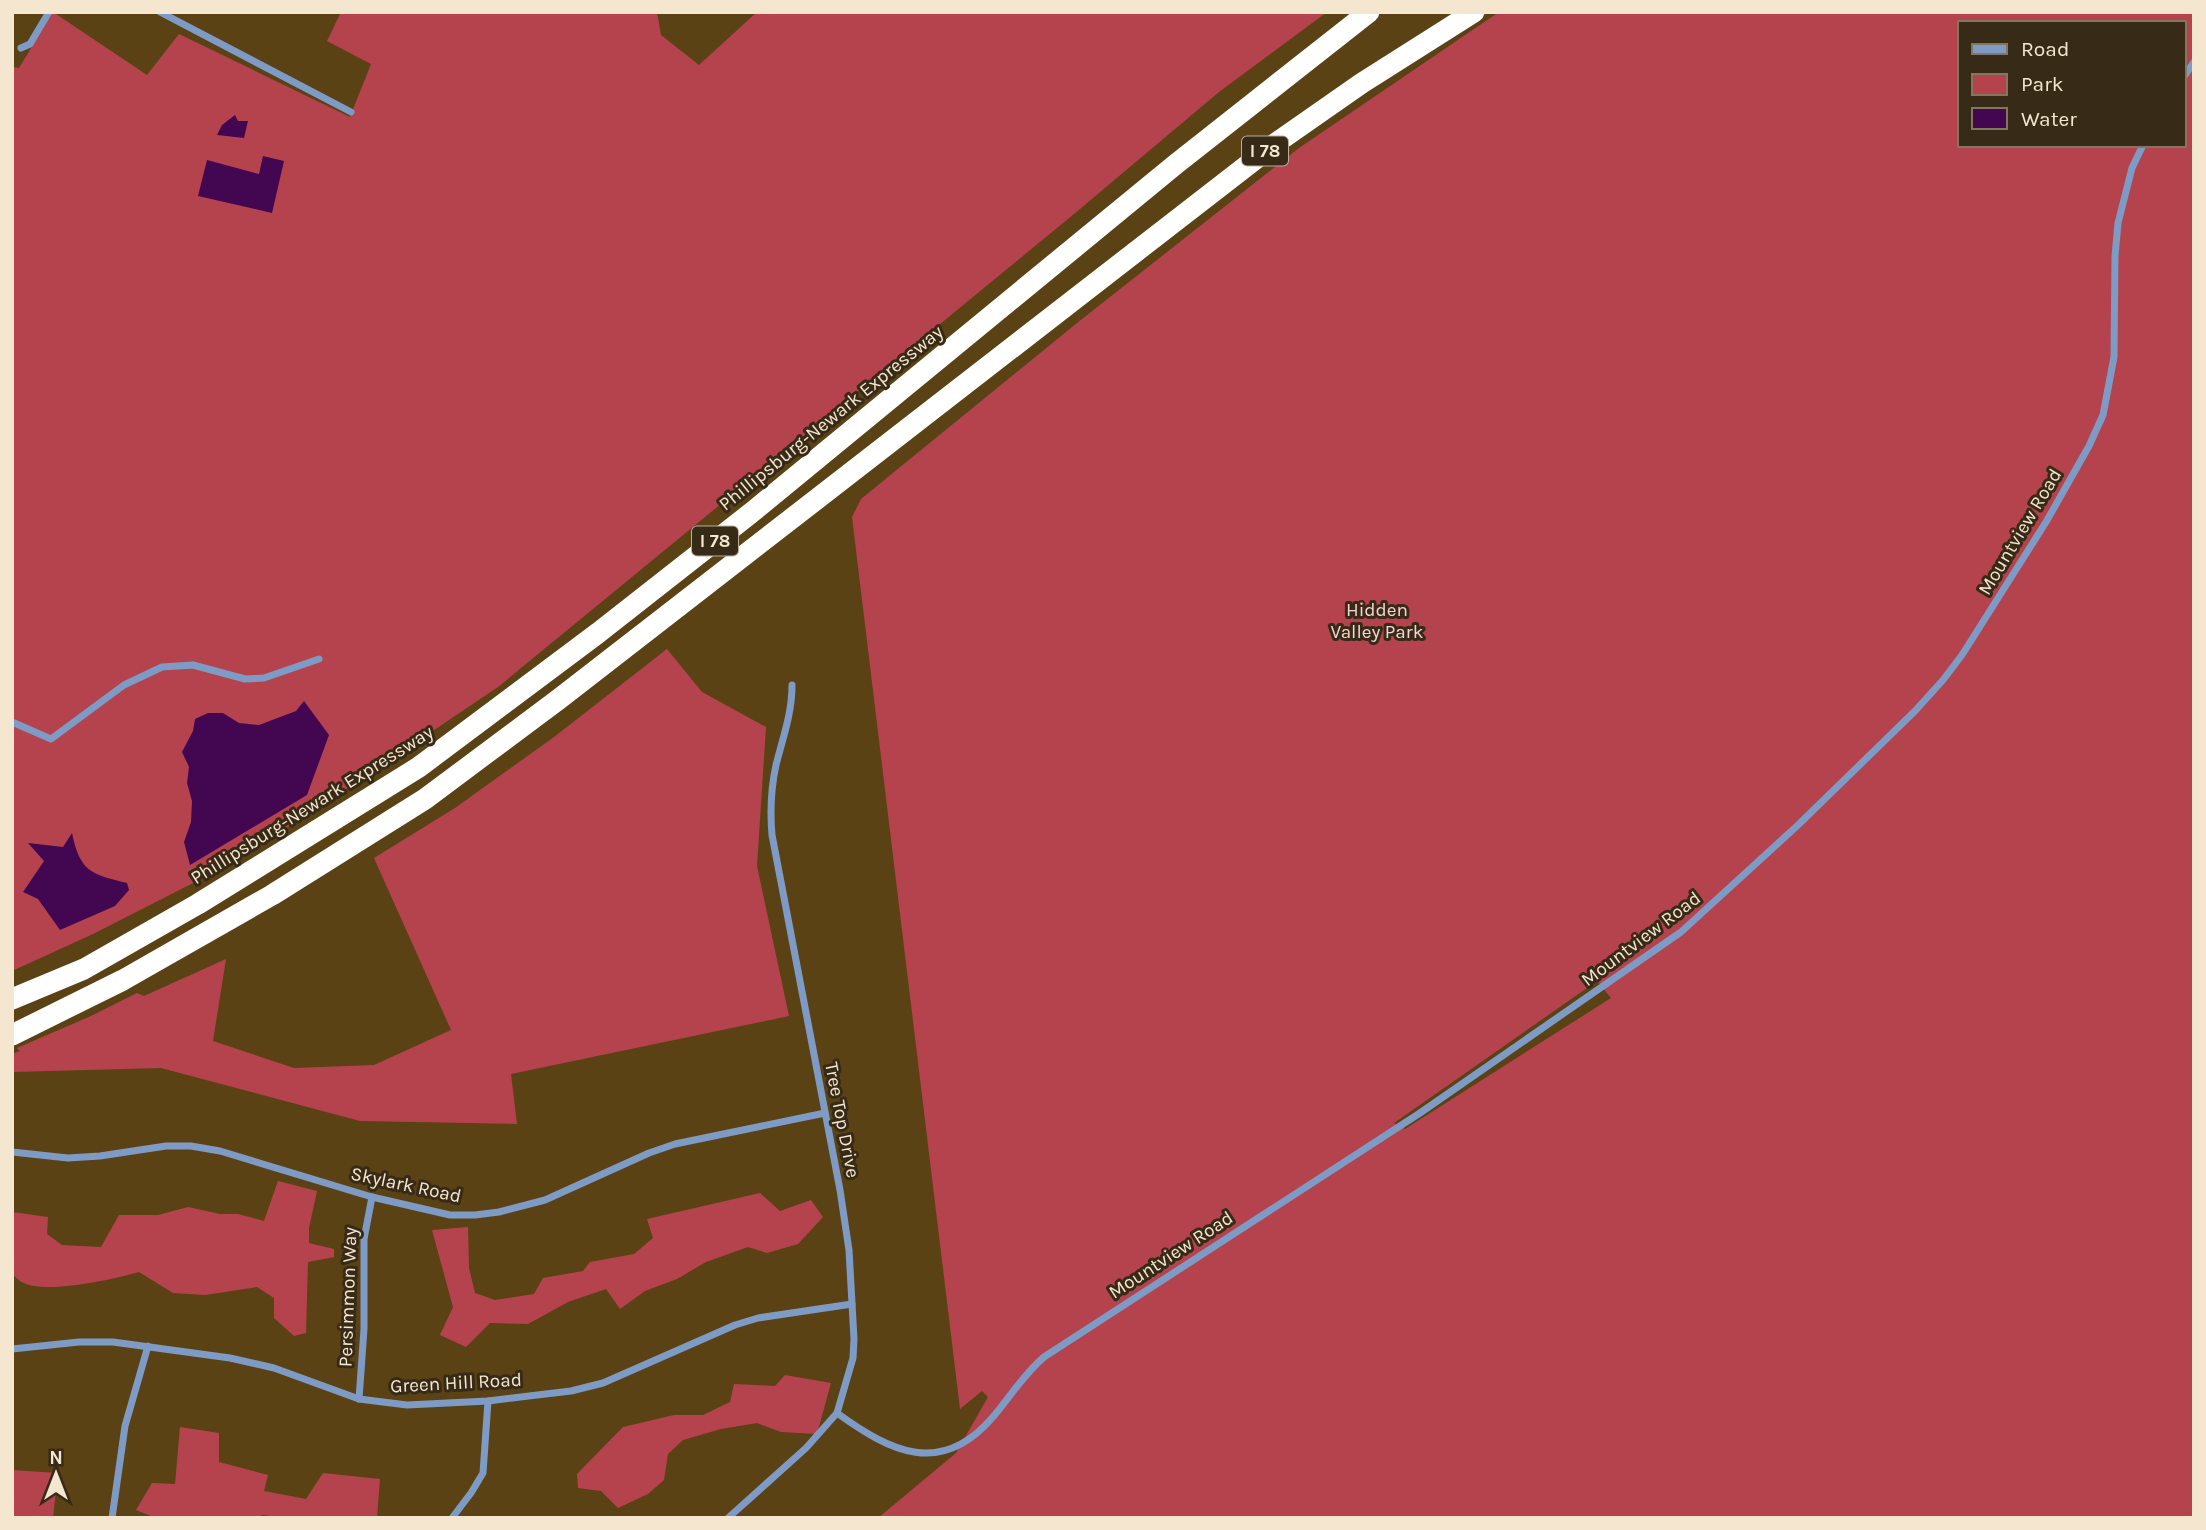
<svg xmlns="http://www.w3.org/2000/svg" width="2206" height="1530" font-family="Karla,sans-serif">
<style>
.green{fill:#b5434e;fill-rule:evenodd}
.water{fill:#430752}
.lines{fill:none;stroke-linecap:round;stroke-linejoin:round}
.street{stroke:#7e9bc6;stroke-width:7}
.highway{stroke:#fff;stroke-width:21}
.labels{text-anchor:middle;dominant-baseline:central;stroke-width:6;stroke-linejoin:round;paint-order:stroke}
.shield{fill:#372b18;stroke:#bcae98;stroke-width:2}
.shield-label{font-size:18px;font-weight:bold;fill:#f5e6cf}
.street-label{font-size:19px;fill:#f5e6cf;stroke:#372b18}
.park-label{font-size:19px;fill:#f6d4d4;stroke:#372b18}
</style>
<rect width="100%" height="100%" fill="#5b4215"/>
<!-- green -->
<g class="green">
<path d="M53 12 147 75 179 34 350 117 371 64 327 41 341 12H556C587 16 625 12 657 12L661 35 699 65 757 12H1327L1219 92 1074 214 498 687 308 815 201 879 93 934 12 971V67L19 68Z"/>
<path d="M1499 12H2194V1518H878L956 1453 988 1397 982 1391 960 1409 852 517 861 499 1077 323 1299 148ZM1959 23H2183V145H1959ZM1597 981 1611 998 1405 1129 1394 1123Z"/>
<path d="M667 649 702 692 766 727 757 866 789 1016 511 1074 517 1124 360 1121 161 1068 12 1072V1054L20 1051 17 1048 91 1016 137 993 144 996 226 959 213 1041 294 1068 374 1065 451 1030 374 858 455 808 554 737Z"/>
<path d="M278 1181 317 1191 309 1228V1243L334 1249V1257L308 1262 306 1333 294 1336 274 1318V1298L257 1287 205 1295 173 1293 139 1272C114 1279 42 1296 20 1281 17 1279 15 1276 12 1274V1212L48 1217 47 1234 62 1245 101 1247 119 1215H158L188 1207 220 1214H238L264 1221Z"/>
<path d="M760 1193 780 1211 811 1200 823 1217 798 1244 767 1253 748 1247 706 1262 677 1279 645 1291 620 1309 606 1289 568 1302 528 1324 490 1323 466 1347 440 1335 453 1307 432 1230 468 1227 469 1268 475 1293 495 1300 534 1294 543 1278 583 1271 590 1262 634 1254 653 1238 647 1219Z"/>
<path d="M785 1375 831 1383 817 1434 781 1432 757 1423 721 1429 683 1440 668 1454 664 1480 648 1494 618 1508 601 1491 578 1488 577 1474 623 1427 674 1415H703L730 1402 734 1384 775 1386Z"/>
<path d="M180 1427 219 1433V1462L268 1475 264 1491 306 1499 323 1473 380 1479 377 1518H288L262 1515 259 1518H156L136 1510 152 1483 175 1484Z"/>
<path d="M12 1470 58 1473 53 1518H12Z"/>
</g>
<!-- water -->
<g class="water">
<path d="M235 115 238 121H248L244 138 217 135 222 125Z"/>
<path d="M263 156 284 161 272 213 198 196 207 160 259 174Z"/>
<path d="M304 701 329 735 307 795 190 865 184 842 191 822 192 801 187 783 189 767 182 752 193 731 195 719 208 713H223L239 723 259 725 296 711Z"/>
<path d="M72 833C80 872 91 874 127 883L129 890 115 906 60 930 38 899 23 892 44 861 28 843 63 847Z"/>
</g>
<g class="lines">
<!-- street -->
<g class="street">
<path d="M160 12 351 112"/>
<path d="M21 48 30 44 49 12"/>
<path d="M2183 78 2194 62"/>
<path d="M12 722 51 739 124 685 162 667 193 665 245 679 264 678 319 659"/>
<path d="M12 1152 68 1158 100 1156 166 1146H191L220 1151 372 1197 450 1215H475L499 1212 545 1200 649 1153 675 1144 825 1113"/>
<path d="M12 1349 79 1342H113L230 1358 274 1368 359 1399 407 1405 488 1401 571 1391 603 1383 735 1325 758 1318 852 1304"/>
<path d="M359 1399 364 1329V1239L372 1197"/>
<path d="M837 1413C891 1452 941 1477 992 1418 1010 1397 1023 1375 1044 1357L1420 1113 1681 932 1797 826 1915 711 1943 680 1962 655 2046 522 2089 446 2103 415 2114 357 2115 256 2118 223 2132 168 2143 145"/>
<path d="M112 1518 125 1426 148 1346"/>
<path d="M452 1518 471 1493 483 1473 488 1401"/>
<path d="M728 1518 806 1448 837 1413 853 1358 854 1339 849 1250 840 1190 772 835C770 812 771 788 776 765 783 737 792 714 792 685"/>
</g>
<!-- highway -->
<g class="highway">
<path d="M12 999 84 969 198 904 419 767 598 633 751 513 1176 164 1369 12"/>
<path d="M12 1035 123 980 272 895 425 799 559 699 1276 143 1362 83 1474 12"/>
</g>
</g>
<g class="labels">
<!-- shield labels -->
<g class="shield">
<rect x="1242" y="136.5" width="46" height="29" rx="5"/>
<rect x="692" y="526.5" width="46" height="29" rx="5"/>
</g>
<g class="shield-label">
<text x="1265" y="151">I 78</text>
<text x="715" y="541">I 78</text>
</g>
<!-- street labels -->
<g class="street-label">
<text transform="translate(831 418) rotate(-39)">Phillipsburg-Newark Expressway</text>
<text transform="translate(2020 532) rotate(-59)">Mountview Road</text>
<text transform="translate(312 805) rotate(-32)">Phillipsburg-Newark Expressway</text>
<text transform="translate(1641 939) rotate(-37)">Mountview Road</text>
<text transform="translate(842 1120) rotate(79)">Tree Top Drive</text>
<text transform="translate(406 1185) rotate(12)">Skylark Road</text>
<text transform="translate(1171 1255) rotate(-33)">Mountview Road</text>
<text transform="translate(348 1297) rotate(-88)">Persimmon Way</text>
<text transform="translate(456 1383) rotate(-3)">Green Hill Road</text>
</g>
<!-- park labels -->
<g class="park-label">
<text x="1377" y="610">Hidden<tspan x="1377" dy="22">Valley Park</tspan></text>
</g>
</g>
<!-- border -->
<rect width="2206" height="1530" fill="none" stroke="#f5e6cf" stroke-width="28"/>
<!-- legend -->
<rect x="1958" y="21" width="228" height="126" fill="#372b18" stroke="#837661" stroke-width="2"/>
<rect x="1972" y="44" width="35" height="10" fill="#7e9bc6" stroke="#837661" stroke-width="2"/>
<text x="2021" y="56" font-size="21" fill="#f5e6cf">Road</text>
<rect x="1972" y="74" width="35" height="21" fill="#b5434e" stroke="#837661" stroke-width="2"/>
<text x="2021" y="91" font-size="21" fill="#f5e6cf">Park</text>
<rect x="1972" y="108" width="35" height="21" fill="#430752" stroke="#837661" stroke-width="2"/>
<text x="2021" y="126" font-size="21" fill="#f5e6cf">Water</text>
<!-- north arrow -->
<g transform="translate(56 1474)" stroke="#372b18" stroke-width="5" paint-order="stroke">
<path d="M0-5L12 26L0 18L-12 26Z" fill="#f5e6cf"/>
<text y="-10" font-size="19" font-weight="bold" text-anchor="middle" fill="#f5e6cf">N</text>
</g>
</svg>
